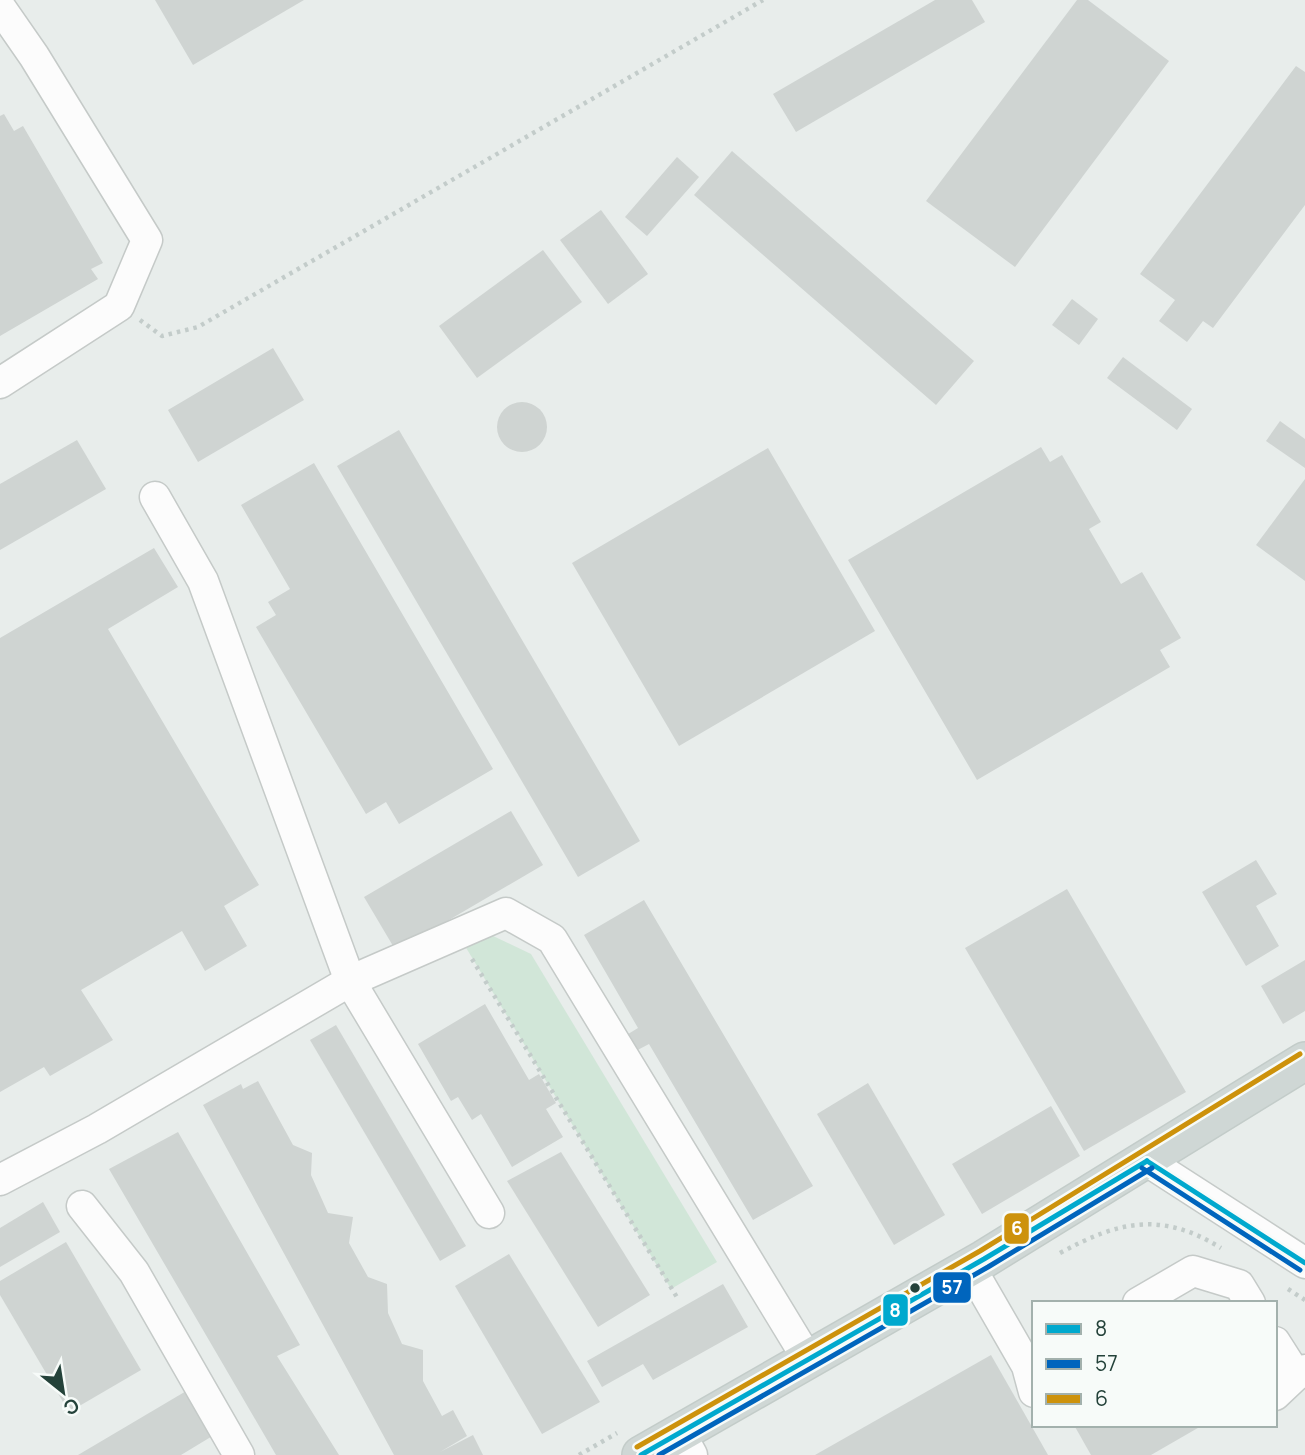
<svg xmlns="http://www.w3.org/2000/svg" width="1305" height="1455" font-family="Manrope,sans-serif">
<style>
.green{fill:#d1e6d8}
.building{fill:#cfd4d2}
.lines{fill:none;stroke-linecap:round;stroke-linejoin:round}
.minor-casing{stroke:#c5cac8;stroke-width:33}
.major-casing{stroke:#c3ccc9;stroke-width:40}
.path{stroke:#c3ccca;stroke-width:4.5;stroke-dasharray:3.5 5;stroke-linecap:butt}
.minor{stroke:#fcfcfc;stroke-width:30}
.major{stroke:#cfd7d5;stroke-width:37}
.bus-1-casing{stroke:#f7fbf9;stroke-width:10}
.bus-2-casing{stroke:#f7fbf9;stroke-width:10}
.bus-3-casing{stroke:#f7fbf9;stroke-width:10}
.bus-1{stroke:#00a9ce;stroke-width:5}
.bus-2{stroke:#0065bd;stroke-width:5}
.bus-3{stroke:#cd920c;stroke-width:5}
.bus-dot{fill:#24423a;stroke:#f7fbf9;stroke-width:2.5}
.line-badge{stroke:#f7fbf9;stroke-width:2.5}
.badge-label{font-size:19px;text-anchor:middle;font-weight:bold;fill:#fff}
</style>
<rect width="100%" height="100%" fill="#e8edeb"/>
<!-- green -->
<path class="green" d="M491 935 531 954 717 1262 671 1289 465 946Z"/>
<!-- building -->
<g class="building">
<path d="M155 0H304L193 65Z"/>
<path d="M935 0H972L985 22 796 132 773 94Z"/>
<path d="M1077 0H1088L1169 61 1015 267 926 201Z"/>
<path d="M1296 66 1305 72V205L1213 328 1203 321 1187 342 1159 321 1175 300 1140 274Z"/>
<path d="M4 114 14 131 23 126 103 263 91 269 98 279 0 336V116Z"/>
<path d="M732 151 974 361 936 405 694 195Z"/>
<path d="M677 157 699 177 647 236 625 217Z"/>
<path d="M601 210 648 274 608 304 560 240Z"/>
<path d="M543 250 582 302 477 378 439 326Z"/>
<path d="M1072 299 1098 319 1079 345 1052 325Z"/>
<path d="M273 348 304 400 198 462 168 410Z"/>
<path d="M1123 357 1192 409 1177 430 1107 378Z"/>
<circle cx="522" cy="427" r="25"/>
<path d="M1280 421 1305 439V468L1266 441Z"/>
<path d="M399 430 640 841 578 877 337 466Z"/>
<path d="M77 440 106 489 0 550V484Z"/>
<path d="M1041 447 1050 462 1062 455 1101 522 1089 529 1121 584 1142 572 1181 638 1160 650 1170 667 977 780 848 560Z"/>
<path d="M768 448 875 631 679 746 572 563Z"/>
<path d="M314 463 493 769 399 824 386 802 366 814 256 627 276 615 268 602 290 589 241 505Z"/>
<path d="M1305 479V581L1256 545Z"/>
<path d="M154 548 178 587 108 629 259 885 224 906 247 946 205 971 182 931 81 990 113 1040 50 1076 44 1067 0 1092V638Z"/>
<path d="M511 811 543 865 396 951 364 897Z"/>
<path d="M1256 860 1277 894 1256 906 1279 946 1246 966 1202 892Z"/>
<path d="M1067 889 1186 1092 1084 1151 965 948Z"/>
<path d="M644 900 813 1186 753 1220 649 1044 630 1054 620 1039 638 1028 584 935Z"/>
<path d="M1305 960V1011L1283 1024 1261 986Z"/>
<path d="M485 1004 529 1080 539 1074 556 1103 546 1109 563 1137 512 1167 481 1114 472 1120 458 1097 451 1101 418 1044Z"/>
<path d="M336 1025 466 1246 440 1261 310 1040Z"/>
<path d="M258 1081 293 1145 312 1153 311 1175 328 1213 353 1217 349 1243 368 1277 387 1284 388 1313 402 1344 423 1350V1381L442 1416 453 1410 467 1436 440 1452 473 1435 483 1455H394L203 1105 241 1084 243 1089Z"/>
<path d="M868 1083 945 1215 894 1245 817 1114Z"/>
<path d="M1051 1106 1080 1156 982 1214 952 1164Z"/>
<path d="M178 1132 300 1345 277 1356 339 1455H276L109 1169Z"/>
<path d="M561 1152 650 1295 598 1327 507 1181Z"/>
<path d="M43 1202 60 1232 0 1267V1228Z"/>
<path d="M66 1242 141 1370 69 1412 0 1295V1281Z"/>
<path d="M509 1254 600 1402 542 1434 455 1286Z"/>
<path d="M723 1284 748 1327 653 1380 643 1364 602 1387 587 1361Z"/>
<path d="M991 1355 1048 1455H815Z"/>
<path d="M193 1387 219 1432 181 1455H78Z"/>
<path d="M1074 1425H1203L1151 1455H1091Z"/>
</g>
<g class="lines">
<!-- minor casing -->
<g class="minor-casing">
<g id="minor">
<path d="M0 7 34 56 147 240 119 306 0 383"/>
<path d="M155 497 203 581 350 981 489 1213"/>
<path d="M1147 1161 1305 1263"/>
<path d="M0 1180 97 1129 350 981 506 913 552 939 807 1358"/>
<path d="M82 1206 134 1272 239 1455"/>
<path d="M970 1267 1027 1366 1034 1392"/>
<path d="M1138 1303 1193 1271 1239 1285 1250 1303"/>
<path d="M1275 1342 1296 1375 1305 1370"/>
<path d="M1275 1395 1296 1375"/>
<path d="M680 1433 692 1455"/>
</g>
</g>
<!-- major casing -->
<g class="major-casing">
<path id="major" d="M641 1455 984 1259 1305 1061"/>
</g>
<!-- path -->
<g class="path">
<path d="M140 320 162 336 198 327 763 0"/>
<path d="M472 959 678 1299"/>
<path d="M1060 1253C1119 1221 1161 1211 1221 1248"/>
<path d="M1288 1289 1305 1300"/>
<path d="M579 1455 617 1433"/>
</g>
<!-- minor -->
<use href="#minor" class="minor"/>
<!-- major -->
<use href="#major" class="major"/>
<!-- bus-1 casing -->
<g class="bus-1-casing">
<g id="bus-1">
<path d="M1147 1161 1305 1263"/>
<path d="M641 1455 984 1259 1147 1161"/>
</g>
</g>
<!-- bus-2 casing -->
<g class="bus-2-casing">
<g id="bus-2">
<path d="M1142 1168 1300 1270"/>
<path d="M659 1455 988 1267 1152 1168"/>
</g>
</g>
<!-- bus-3 casing -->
<g class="bus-3-casing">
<path id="bus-3" d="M637 1447 980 1251 1300 1054"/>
</g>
<!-- bus-1 -->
<use href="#bus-1" class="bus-1"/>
<!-- bus-2 -->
<use href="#bus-2" class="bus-2"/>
<!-- bus-3 -->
<use href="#bus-3" class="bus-3"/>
</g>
<!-- markers -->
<circle class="bus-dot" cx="915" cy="1288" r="6"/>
<g class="line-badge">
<rect x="1003" y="1212" width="27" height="33" rx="7" fill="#cd920c"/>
<rect x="932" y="1271" width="40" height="33" rx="7" fill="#0065bd"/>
<rect x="882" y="1293" width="27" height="34" rx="7" fill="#00a9ce"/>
</g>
<g class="badge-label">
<text x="1017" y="1235">6</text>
<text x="952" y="1294">57</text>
<text x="895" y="1317">8</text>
</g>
<!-- legend -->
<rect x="1032" y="1301" width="245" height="126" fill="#f7fbf9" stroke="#a3b1ad" stroke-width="2"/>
<rect x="1046" y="1324" width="35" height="10" fill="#00a9ce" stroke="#a3b1ad" stroke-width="2"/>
<text x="1095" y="1336" font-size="21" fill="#24423a">8</text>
<rect x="1046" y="1359" width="35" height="10" fill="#0065bd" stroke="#a3b1ad" stroke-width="2"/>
<text x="1095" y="1371" font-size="21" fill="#24423a">57</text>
<rect x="1046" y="1394" width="35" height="10" fill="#cd920c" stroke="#a3b1ad" stroke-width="2"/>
<text x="1095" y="1406" font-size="21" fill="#24423a">6</text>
<!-- north arrow -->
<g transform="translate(63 1392) rotate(150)" stroke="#f7fbf9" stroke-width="5" paint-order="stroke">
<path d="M0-5L12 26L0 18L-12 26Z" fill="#24423a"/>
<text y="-10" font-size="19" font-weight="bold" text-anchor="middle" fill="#24423a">С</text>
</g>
</svg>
